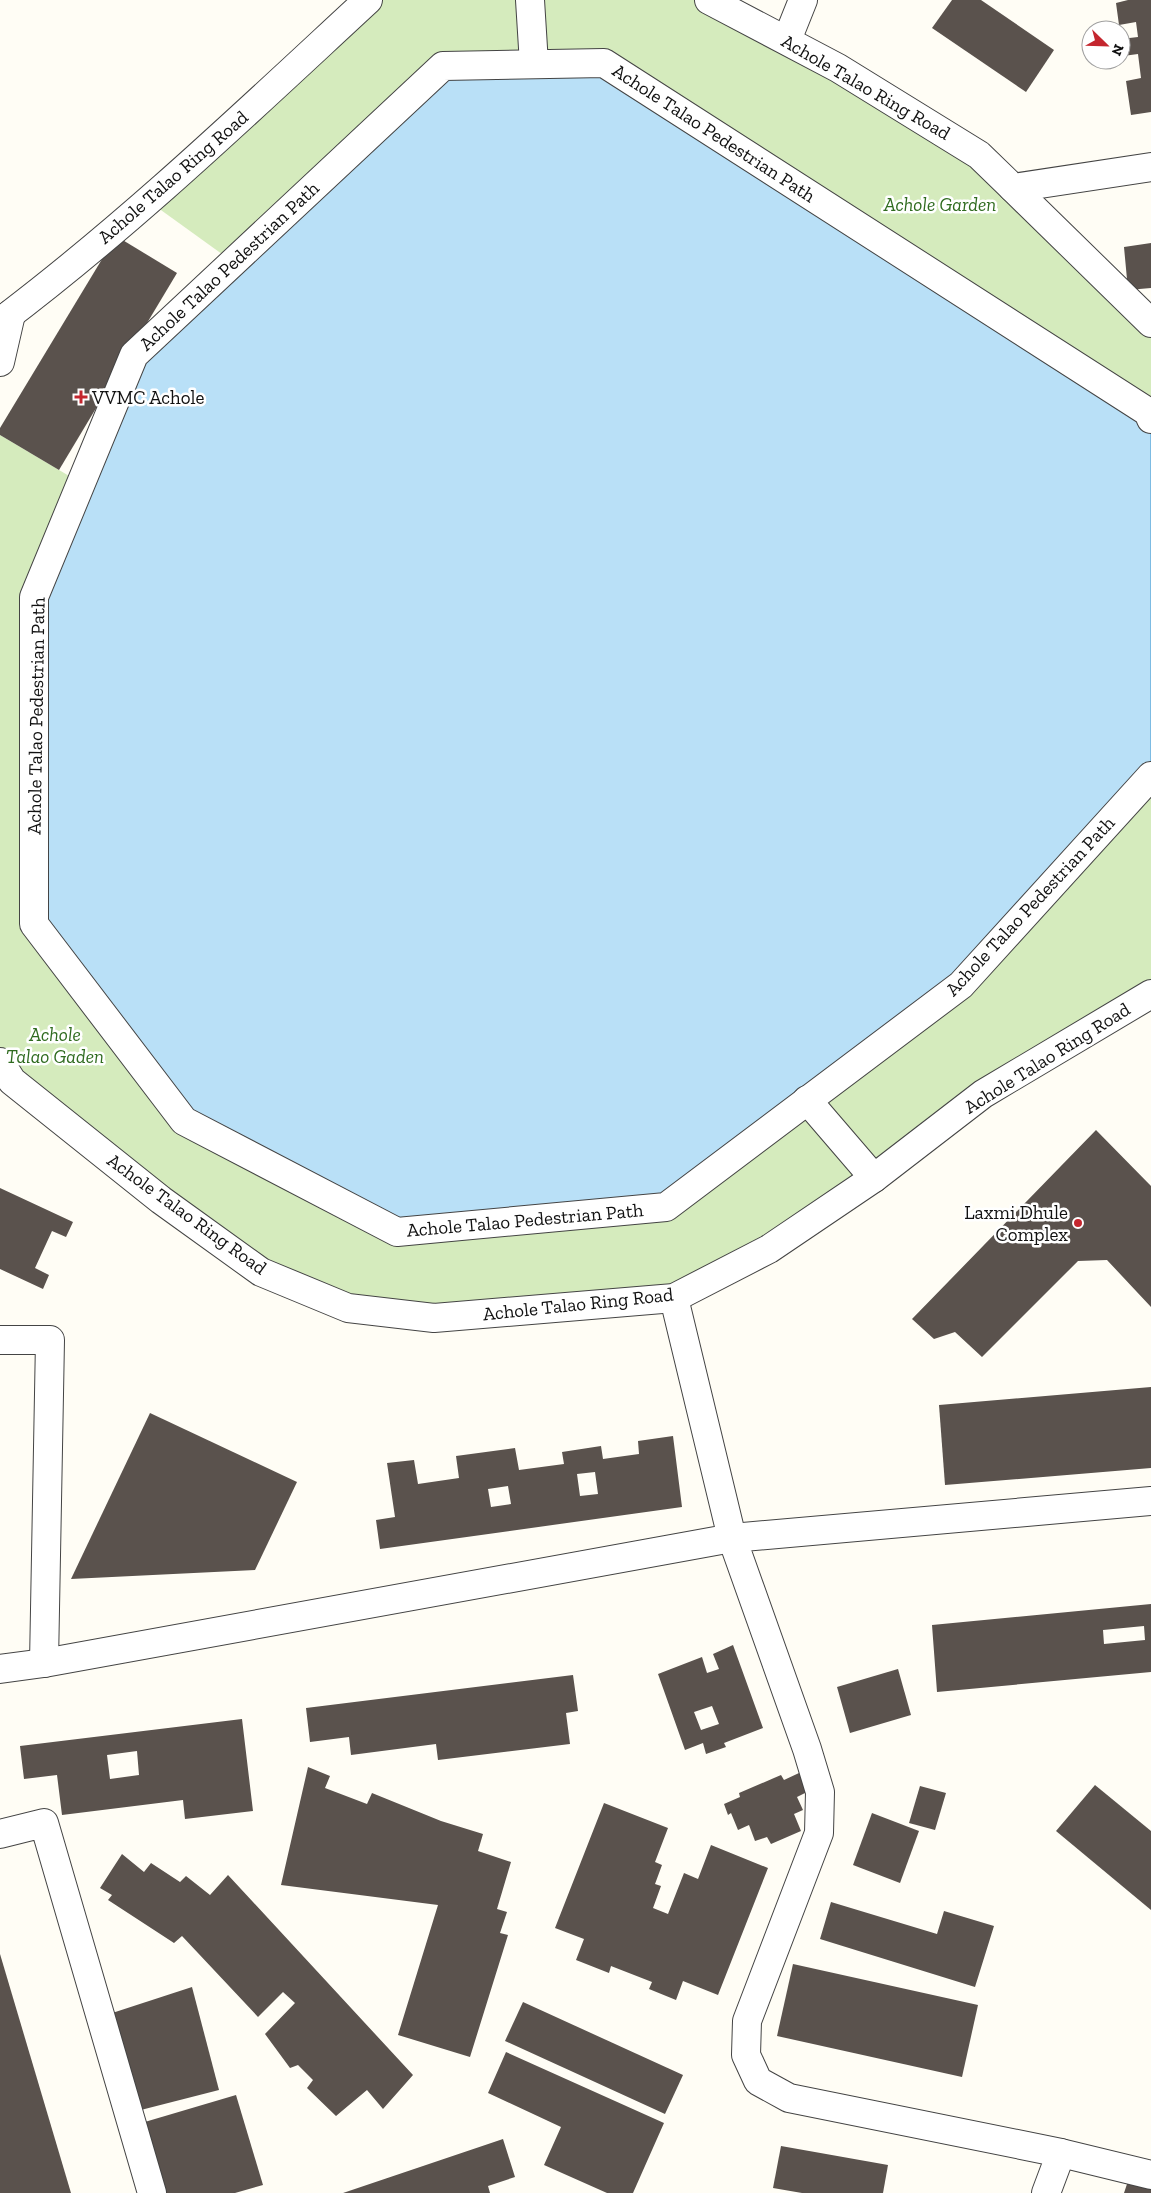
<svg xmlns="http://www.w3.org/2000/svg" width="1151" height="2193" font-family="'Zilla Slab',serif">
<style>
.green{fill:#d5ebbd}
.water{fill:#b9e0f7;stroke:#3f96cf}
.building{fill:#5a524d;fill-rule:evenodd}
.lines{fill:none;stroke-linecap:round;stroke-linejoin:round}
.minor-casing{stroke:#444;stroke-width:30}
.minor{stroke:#fff;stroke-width:28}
.poi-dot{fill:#c4262e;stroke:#fff;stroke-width:2}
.labels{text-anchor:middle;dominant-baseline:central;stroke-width:5;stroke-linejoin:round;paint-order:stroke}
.street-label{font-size:19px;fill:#111;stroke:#fff}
.park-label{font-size:19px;font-style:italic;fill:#2f6b1f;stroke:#fff}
.poi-label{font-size:19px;fill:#111;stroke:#fff;text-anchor:start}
</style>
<rect width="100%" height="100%" fill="#fffdf5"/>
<!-- green -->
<g class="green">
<path d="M367 0H709L979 155 1151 323V419L233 262 147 200Z"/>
<path d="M0 435 81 483 1151 776V994L674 1298 434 1318 261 1272 0 1062Z"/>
</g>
<!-- water -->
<path class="water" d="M604 63 1151 419V776L961 985 666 1207 397 1232 184 1121 34 924V597L134 355 443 66Z"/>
<!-- building -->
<g class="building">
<path d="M952 0H981L1054 50 1026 92 932 28Z"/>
<path d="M1128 0H1151V112L1131 115 1126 81 1141 78 1138 54 1123 56 1121 39 1138 37 1136 22 1119 25 1116 3Z"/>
<path d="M116 236 177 273 59 470 0 435V428Z"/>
<path d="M1151 243V288L1128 290 1124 247Z"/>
<path d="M1096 1130 1151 1186V1307L1107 1260 1078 1261 982 1357 955 1332 934 1339 912 1319Z"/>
<path d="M0 1188 73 1222 66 1237 52 1231 35 1268 49 1275 43 1289 0 1269Z"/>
<path d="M1151 1387V1468L945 1485 939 1405Z"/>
<path d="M150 1413 297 1482 255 1570 71 1579Z"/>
<path d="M673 1436 682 1507 380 1549 376 1520 395 1517 387 1463 414 1460 418 1484 459 1478 456 1456 515 1448 519 1470 564 1464 562 1452 601 1446 603 1459 639 1454 638 1441ZM595 1472 598 1494 580 1496 577 1474ZM508 1486 511 1504 491 1507 488 1489Z"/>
<path d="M1151 1604V1672L937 1692 932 1625ZM1144 1626 1145 1640 1104 1644 1103 1630Z"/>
<path d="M733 1645 763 1728 724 1743 726 1747 706 1754 703 1743 685 1750 658 1674 702 1657 707 1673 719 1669 713 1654ZM712 1706 719 1724 701 1730 694 1712Z"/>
<path d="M898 1669 911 1715 850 1733 837 1687Z"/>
<path d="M573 1675 578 1711 566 1713 570 1744 438 1760 436 1744 351 1755 349 1737 310 1742 306 1708Z"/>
<path d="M242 1719 253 1811 185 1819 183 1800 62 1815 57 1775 24 1779 20 1746ZM137 1751 139 1775 110 1779 107 1755Z"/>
<path d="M308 1767 330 1776 325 1788 367 1804 372 1793 441 1821 483 1834 478 1851 511 1862 497 1909 507 1912 500 1933 508 1935 470 2057 398 2035 438 1905 281 1885Z"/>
<path d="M799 1773 807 1792 797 1797 803 1810 794 1814 801 1831 771 1844 767 1837 755 1841 749 1825 738 1830 731 1813 728 1815 724 1804 740 1797 739 1793 781 1775 784 1780Z"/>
<path d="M1095 1785 1151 1831V1910L1056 1831Z"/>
<path d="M920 1786 946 1793 935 1830 909 1823Z"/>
<path d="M604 1803 668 1828 655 1862 662 1865 655 1884 661 1886 653 1908 668 1914 684 1873 698 1879 711 1845 768 1868 718 1995 683 1981 676 2000 649 1989 652 1982 611 1966 609 1973 576 1960 584 1939 555 1928Z"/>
<path d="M872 1813 919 1831 900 1883 853 1865Z"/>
<path d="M122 1854 144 1872 151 1863 180 1882 186 1876 210 1895 228 1875 413 2075 383 2109 367 2090 336 2116 307 2088 313 2080 298 2065 290 2068 265 2034 295 2003 283 1992 258 2017 182 1936 174 1943 108 1900 112 1895 100 1888Z"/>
<path d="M831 1902 937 1934 944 1911 994 1926 975 1987 820 1939Z"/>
<path d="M0 1955V1954L71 2193H0Z"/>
<path d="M793 1964 978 2005 962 2077 777 2036Z"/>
<path d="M192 1987 219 2090 133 2112 103 2016Z"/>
<path d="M523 2002 683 2075 665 2114 505 2041Z"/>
<path d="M506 2052 664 2123 633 2193H607L544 2165 561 2127 488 2093Z"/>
<path d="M236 2095 263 2185 235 2193H158L138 2124Z"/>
<path d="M503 2139 515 2177 488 2186 490 2193H343Z"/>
<path d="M781 2146 888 2165 883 2193H802L773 2188Z"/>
<path d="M1128 2181 1151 2187V2193H1124Z"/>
</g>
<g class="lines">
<!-- minor casing -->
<g class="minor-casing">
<g id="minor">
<path d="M530 0 534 64"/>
<path d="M709 0 838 68 979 155 1013 188 1151 167"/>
<path d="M787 40 803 0"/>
<path d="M1013 188 1151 323"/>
<path d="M0 322C130 224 248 111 368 0"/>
<path d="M0 362 11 314"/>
<path d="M1151 419 1148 412 604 63 443 66 134 355 34 597V924L184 1121 397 1232 666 1207 961 985 1151 776"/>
<path d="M0 1062 12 1081 161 1200 261 1272 348 1308 434 1318 674 1298 769 1249 874 1178 983 1094 1151 994"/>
<path d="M807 1100 874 1178"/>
<path d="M0 1340H50L44 1663"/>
<path d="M1151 1501 732 1538 807 1749 820 1792 819 1833 747 2021 746 2055 758 2081 789 2098 1061 2153 1151 2175"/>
<path d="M0 1669 44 1663 732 1538 674 1298"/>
<path d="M0 1834 44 1823 152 2193"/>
<path d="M1046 2193 1061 2153"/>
</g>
</g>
<!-- minor -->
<use href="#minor" class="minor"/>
</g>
<!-- markers -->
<g class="poi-dot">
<path d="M78.5 389.5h5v5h5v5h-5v5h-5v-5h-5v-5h5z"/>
<circle cx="1078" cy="1223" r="5"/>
</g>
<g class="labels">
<!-- street labels -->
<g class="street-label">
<text transform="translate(866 87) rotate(30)">Achole Talao Ring Road</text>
<text transform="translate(714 133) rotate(33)">Achole Talao Pedestrian Path</text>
<text transform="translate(173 177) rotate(-41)">Achole Talao Ring Road</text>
<text transform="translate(229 266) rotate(-43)">Achole Talao Pedestrian Path</text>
<text transform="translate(36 716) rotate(-89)">Achole Talao Pedestrian Path</text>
<text transform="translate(1030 906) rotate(-47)">Achole Talao Pedestrian Path</text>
<text transform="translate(1047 1058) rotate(-32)">Achole Talao Ring Road</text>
<text transform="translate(187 1214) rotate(36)">Achole Talao Ring Road</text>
<text transform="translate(525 1220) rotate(-5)">Achole Talao Pedestrian Path</text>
<text transform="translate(578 1304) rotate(-6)">Achole Talao Ring Road</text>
</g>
<!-- park labels -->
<g class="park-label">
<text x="940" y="204">Achole Garden</text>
<text x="55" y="1034">Achole<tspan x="55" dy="22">Talao Gaden</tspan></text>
</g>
<!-- poi labels -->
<g class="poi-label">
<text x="92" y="397">VVMC Achole</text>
<text x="1068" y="1212" text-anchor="end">Laxmi Dhule<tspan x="1068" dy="22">Complex</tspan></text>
</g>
</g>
<!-- north arrow -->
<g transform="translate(1106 45) rotate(113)"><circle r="24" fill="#ffffff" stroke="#a0a0a0"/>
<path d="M0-4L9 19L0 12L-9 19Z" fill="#c4262e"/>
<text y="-8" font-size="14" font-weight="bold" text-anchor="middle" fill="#111111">N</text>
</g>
</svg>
